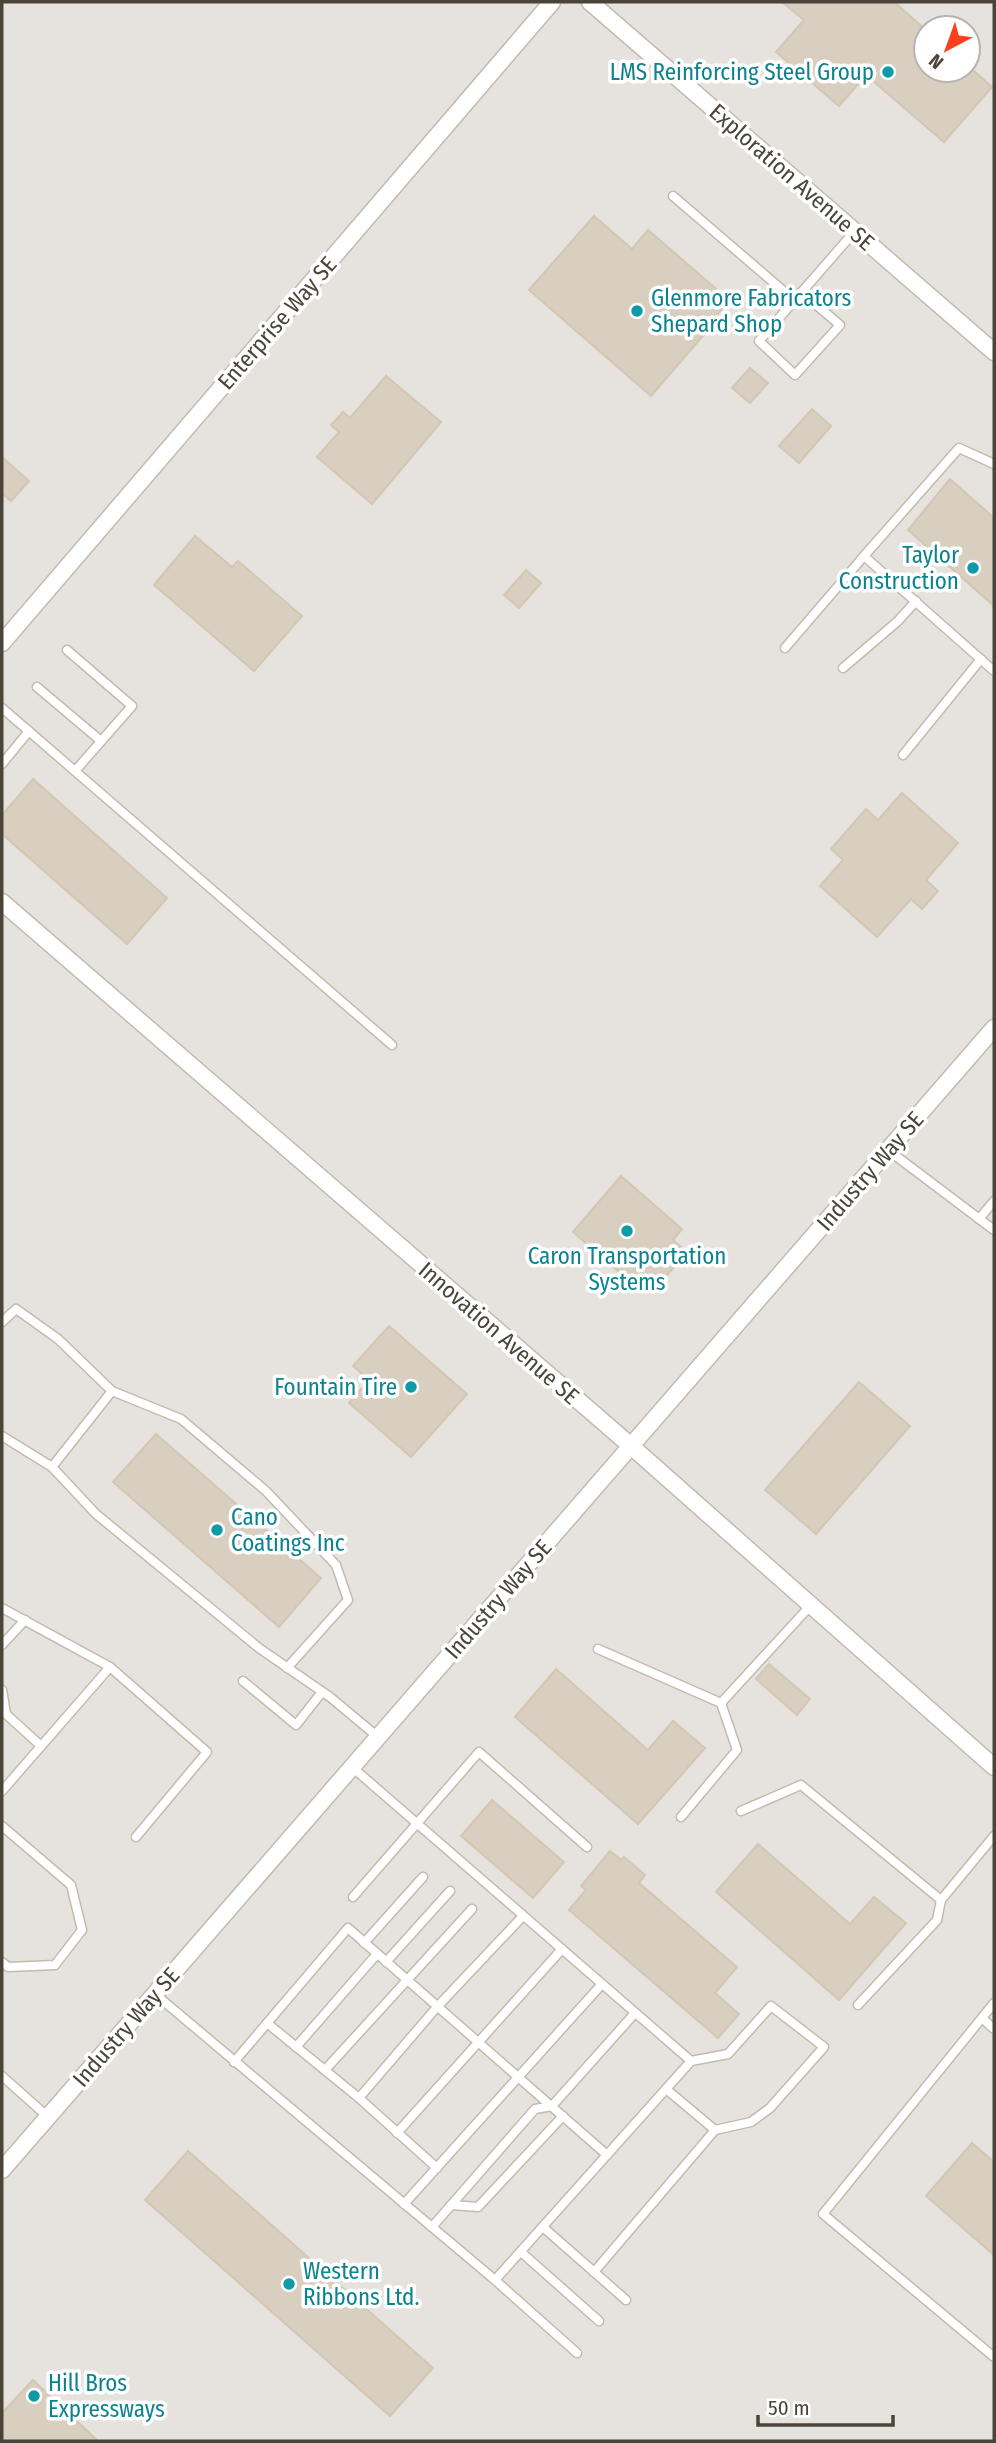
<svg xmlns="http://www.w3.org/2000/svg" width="996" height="2443" font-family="'Fira Sans Condensed',sans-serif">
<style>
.industrial{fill:#e6e2dd;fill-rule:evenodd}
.building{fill:#d8cfc1;stroke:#d3c7b4;stroke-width:2}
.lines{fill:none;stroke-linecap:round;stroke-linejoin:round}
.lane-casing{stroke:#c2bbae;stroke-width:11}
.street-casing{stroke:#c2bbae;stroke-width:19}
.lane{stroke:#fff;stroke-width:8}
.street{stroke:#fff;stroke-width:16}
.culture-dot{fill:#0f9aa8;stroke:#fff;stroke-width:2.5}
.labels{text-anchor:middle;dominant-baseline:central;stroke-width:7;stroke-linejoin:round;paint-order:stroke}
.culture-label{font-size:23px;fill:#0d838f;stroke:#fff;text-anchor:start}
.street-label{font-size:23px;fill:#4b4439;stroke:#fff}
</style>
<rect width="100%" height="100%" fill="#f6f3ec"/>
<!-- industrial -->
<path class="industrial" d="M2 2H994V2441H2ZM926 28H968V70H926Z"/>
<!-- building -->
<g class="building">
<path d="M782 2H894L926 30V70H973L992 87 944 142 866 75 839 106 776 52 804 20Z"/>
<path d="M594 216 632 249 648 230 729 300 712 321 714 323 651 396 529 290Z"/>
<path d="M750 368 768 383 750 403 732 388Z"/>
<path d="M386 376 441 422 372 504 317 457 339 432 331 425 343 412 350 418Z"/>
<path d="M812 409 831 426 799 463 779 446Z"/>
<path d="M2 457 29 481 11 501 2 493Z"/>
<path d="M950 479 994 518V606L908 530Z"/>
<path d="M195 536 232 567 238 561 302 616 254 671 154 585Z"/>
<path d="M526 570 541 583 519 608 504 595Z"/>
<path d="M33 779 167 898 127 944 2 834V815Z"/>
<path d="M902 793 958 843 926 880 938 891 922 909 911 899 877 937 820 886 843 860 831 849 866 809 878 820Z"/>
<path d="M621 1176 682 1229 673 1240 687 1252 657 1287 642 1274 633 1284 573 1232Z"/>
<path d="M389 1326 467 1394 411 1457 349 1403 369 1380 353 1366Z"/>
<path d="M859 1382 910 1426 816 1534 765 1490Z"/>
<path d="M156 1434 321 1578 279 1627 113 1482Z"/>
<path d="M769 1664 810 1699 797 1715 756 1679Z"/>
<path d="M556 1669 648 1750 673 1721 705 1748 638 1824 515 1717Z"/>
<path d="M492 1800 564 1862 533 1898 461 1836Z"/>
<path d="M758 1844 850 1924 874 1897 906 1923 839 2000 716 1892Z"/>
<path d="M610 1851 621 1860 624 1857 645 1875 639 1883 737 1967 715 1993 739 2014 718 2038 569 1910 586 1890 581 1886Z"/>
<path d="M972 2143 994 2162V2255L926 2196Z"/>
<path d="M188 2151 433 2368 390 2416 145 2200Z"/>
<path d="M33 2380 98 2441H2V2413Z"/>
</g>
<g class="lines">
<!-- lane casing -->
<g class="lane-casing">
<g id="lane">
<path d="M673 196 794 300"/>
<path d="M801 292 840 325 795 375 759 341 855 231"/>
<path d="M994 464 959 448 864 556 994 671"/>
<path d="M785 648 864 556"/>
<path d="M67 650 132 706 75 771"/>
<path d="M843 668 898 621 916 601"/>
<path d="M37 687 101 741"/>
<path d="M2 708 392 1045"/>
<path d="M903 755 981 659"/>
<path d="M2 764 29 731"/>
<path d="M888 1150 994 1230"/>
<path d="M979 1219 994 1201"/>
<path d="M2 1322 16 1309 58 1339 112 1391 181 1419 266 1491 336 1565 348 1600 287 1668"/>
<path d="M2 1436 52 1467 96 1514 259 1648 330 1697 378 1737"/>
<path d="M52 1467 112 1391"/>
<path d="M2 1608 110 1667"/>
<path d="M2 1645 25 1620"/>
<path d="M598 1649 721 1703"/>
<path d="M243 1681 296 1725 322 1692"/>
<path d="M2 1690 6 1714 41 1746"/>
<path d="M2 1791 110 1667 207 1752 136 1837"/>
<path d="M741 1811 801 1785 941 1900 994 1836"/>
<path d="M681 1817 737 1750 721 1703 811 1605"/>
<path d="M2 1826 71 1885 82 1930 55 1965 8 1967 2 1962"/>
<path d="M353 1897 479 1752 587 1847"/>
<path d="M364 1943 423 1877"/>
<path d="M386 1962 450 1891"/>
<path d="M155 1994 495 2280 691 2061 352 1767"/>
<path d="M994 2003 823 2214 994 2357"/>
<path d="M858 2005 937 1920 941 1900"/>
<path d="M982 2018 994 2029"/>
<path d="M267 2023 359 2098 437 2007 523 1916"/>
<path d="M296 2047 377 1954"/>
<path d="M691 2061 728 2054 771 2006 824 2047 770 2108 751 2122 715 2130"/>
<path d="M234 2062 348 1928 607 2155"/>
<path d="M325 2070 472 1909"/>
<path d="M2 2076 48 2117"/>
<path d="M359 2098 437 2168"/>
<path d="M397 2133 562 1949"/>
<path d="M404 2204 602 1984"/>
<path d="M451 2205 478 2207 563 2116"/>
<path d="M432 2227 535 2109 552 2106 635 2013"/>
<path d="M544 2228 626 2300"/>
<path d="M521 2252 599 2321"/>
<path d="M594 2272 715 2130 666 2089"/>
<path d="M495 2280 577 2353"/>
</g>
</g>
<!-- street casing -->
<g class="street-casing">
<g id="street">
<path d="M590 2 994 352"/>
<path d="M2 643 552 2"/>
<path d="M2 902 631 1446 994 1767"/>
<path d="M2 2170 994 1028"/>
</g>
</g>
<!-- lane -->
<use href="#lane" class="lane"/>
<!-- street -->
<use href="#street" class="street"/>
</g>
<!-- markers -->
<g class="culture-dot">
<circle cx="888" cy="72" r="7"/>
<circle cx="637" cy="311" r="7"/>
<circle cx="973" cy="568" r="7"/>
<circle cx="627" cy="1231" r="7"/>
<circle cx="411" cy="1387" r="7"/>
<circle cx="217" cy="1530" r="7"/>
<circle cx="289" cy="2284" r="7"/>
<circle cx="34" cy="2396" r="7"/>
</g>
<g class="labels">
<!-- culture labels -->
<g class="culture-label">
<text x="874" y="72" text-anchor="end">LMS Reinforcing Steel Group</text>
<text x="651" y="298">Glenmore Fabricators<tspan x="651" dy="26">Shepard Shop</tspan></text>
<text x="959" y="555" text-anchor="end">Taylor<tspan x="959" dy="26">Construction</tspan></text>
<text x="627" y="1256" text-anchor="middle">Caron Transportation<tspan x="627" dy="26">Systems</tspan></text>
<text x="397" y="1387" text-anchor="end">Fountain Tire</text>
<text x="231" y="1517">Cano<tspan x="231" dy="26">Coatings Inc</tspan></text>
<text x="303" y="2271">Western<tspan x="303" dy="26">Ribbons Ltd.</tspan></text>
<text x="48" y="2383">Hill Bros<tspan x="48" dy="26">Expressways</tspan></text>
</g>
<!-- street labels -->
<g class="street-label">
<text transform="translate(792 177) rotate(41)">Exploration Avenue SE</text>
<text transform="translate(277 323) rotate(-49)">Enterprise Way SE</text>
<text transform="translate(870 1171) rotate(-49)">Industry Way SE</text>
<text transform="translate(499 1333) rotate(41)">Innovation Avenue SE</text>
<text transform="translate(498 1599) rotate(-49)">Industry Way SE</text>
<text transform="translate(126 2027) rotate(-49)">Industry Way SE</text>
</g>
</g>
<!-- border -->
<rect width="996" height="2443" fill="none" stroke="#4b4439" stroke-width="7"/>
<!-- north arrow -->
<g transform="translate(947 49) rotate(221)"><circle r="33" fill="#ffffff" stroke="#b7b4b0" stroke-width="2"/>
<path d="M0-5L12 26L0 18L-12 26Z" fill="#fc3f1d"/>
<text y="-10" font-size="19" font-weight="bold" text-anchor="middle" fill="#4b4439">N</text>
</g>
<!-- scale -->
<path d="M758 2415v10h135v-10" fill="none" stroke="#4b4439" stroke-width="3.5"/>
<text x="768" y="2415" font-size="21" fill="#4b4439" stroke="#ffffff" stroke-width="5" paint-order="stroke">50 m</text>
</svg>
